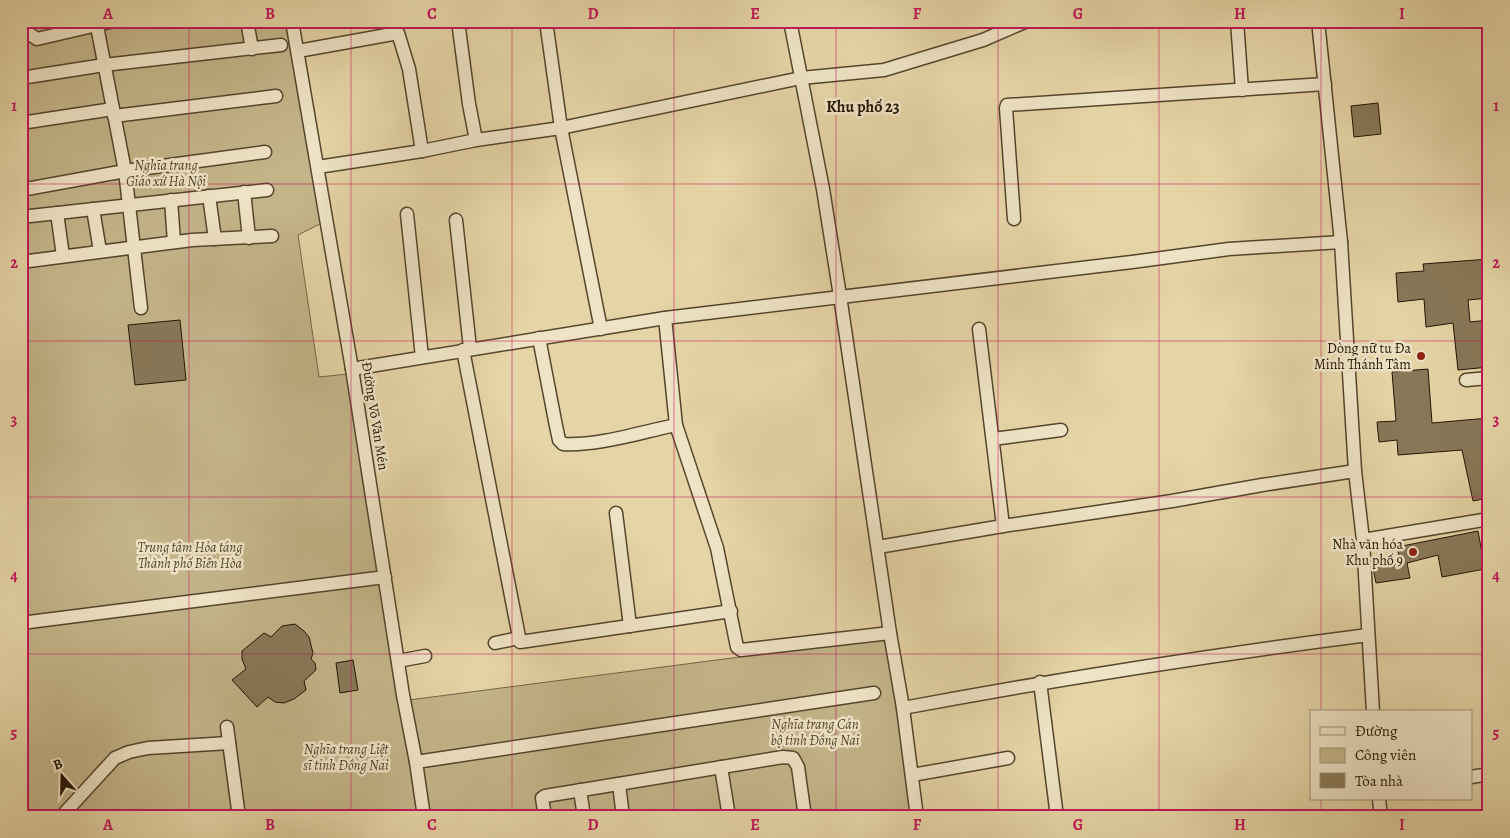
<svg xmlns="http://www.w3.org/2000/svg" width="1510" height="838" font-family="Alegreya,serif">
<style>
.green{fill:#c4b48a;stroke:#746447}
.building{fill:#887858;stroke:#231504}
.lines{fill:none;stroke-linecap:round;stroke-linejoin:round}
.minor-casing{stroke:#54452c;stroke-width:15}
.minor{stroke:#eee3c5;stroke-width:12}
.grid{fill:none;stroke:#c2185b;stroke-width:1;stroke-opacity:0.55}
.poi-dot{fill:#8f2418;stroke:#eee3c5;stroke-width:2}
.labels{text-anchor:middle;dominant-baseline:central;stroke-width:5;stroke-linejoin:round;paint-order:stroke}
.park-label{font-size:14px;font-style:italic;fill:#53452c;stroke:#eee3c5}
.poi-label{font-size:14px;fill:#231504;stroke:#eee3c5;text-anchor:end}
.street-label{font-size:14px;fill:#231504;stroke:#eee3c5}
.quarter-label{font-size:16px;font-weight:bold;fill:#231504;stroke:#eee3c5}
.neatline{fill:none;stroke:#c2185b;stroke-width:2}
.grid-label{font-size:16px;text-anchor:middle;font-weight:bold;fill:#c2185b}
</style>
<rect width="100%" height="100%" fill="#e5d4a6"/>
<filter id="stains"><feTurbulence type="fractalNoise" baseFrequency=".004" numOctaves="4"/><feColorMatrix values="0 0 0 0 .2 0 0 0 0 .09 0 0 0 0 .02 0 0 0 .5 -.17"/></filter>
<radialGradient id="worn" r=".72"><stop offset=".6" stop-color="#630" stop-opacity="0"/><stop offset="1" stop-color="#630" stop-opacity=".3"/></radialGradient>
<!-- green -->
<g class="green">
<path d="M21 21H287L322 223 298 235 319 377 348 374 419 817H21Z"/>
<path d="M886 638 897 707 912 817H429L409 700Z"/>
</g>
<!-- building -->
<g class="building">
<path d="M1378 103 1381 134 1354 137 1351 106Z"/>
<path d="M1489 259V298L1468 300 1470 322 1489 320V367L1458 370 1453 323 1426 327 1424 299 1398 302 1396 273 1424 271 1423 264Z"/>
<path d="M180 320 186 380 135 385 128 325Z"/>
<path d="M1428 369 1432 423 1489 418V498L1473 501 1462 450 1398 455 1397 440 1379 442 1377 422 1396 421 1392 372Z"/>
<path d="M1478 531 1485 569 1442 577 1438 555 1407 563 1410 578 1376 583 1373 568 1401 564 1397 547Z"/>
<path d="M295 624 304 631 309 637 313 653 311 659 315 663 316 670 304 681 306 690 294 699 284 703 275 702 268 697 257 707 232 680 246 669 242 659V651L264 633 271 637 282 626Z"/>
<path d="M353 660 358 690 340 693 336 663Z"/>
</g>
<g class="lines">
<!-- minor casing -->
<g class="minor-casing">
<g id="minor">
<path d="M96 21 125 171 141 308"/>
<path d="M247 21 252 49"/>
<path d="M292 21 352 369 403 695 416 762 424 817"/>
<path d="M458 21 469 104 476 140"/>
<path d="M546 21 561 128 601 329"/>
<path d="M790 21 823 189 840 296 890 633 903 708 917 817"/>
<path d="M1237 21 1242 90"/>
<path d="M1318 21 1341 242 1355 471 1363 540 1373 712"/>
<path d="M21 31H25L37 39 114 21"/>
<path d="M298 51 398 33 409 69 422 151"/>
<path d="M21 78 104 65 281 45"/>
<path d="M114 116 276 96"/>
<path d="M21 123 113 109"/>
<path d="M318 167 422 151 476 140 561 128 801 78 884 70 983 40 1027 21"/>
<path d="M21 190 125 171 265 152"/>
<path d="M244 192 249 238"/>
<path d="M209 196 215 239"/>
<path d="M171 200 174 242"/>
<path d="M93 209 100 251"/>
<path d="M57 213 63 256"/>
<path d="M407 214 422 357"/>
<path d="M21 217 267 190"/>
<path d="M1014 219 1006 108 1007 105 1325 84"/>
<path d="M456 220 470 348"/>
<path d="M21 262 192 240 272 236"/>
<path d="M665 318 676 425 717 548 737 647 741 650 890 633"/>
<path d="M979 329 1003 526"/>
<path d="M539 338 556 426 559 440 563 444C599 446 641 432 676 425"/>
<path d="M463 350 520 642 731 611"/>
<path d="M352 369 665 318 1132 262 1229 249 1341 242"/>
<path d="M1466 380 1489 378"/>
<path d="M993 439 1061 430"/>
<path d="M616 513 630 626"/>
<path d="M1363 540 1489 519"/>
<path d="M878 547 1003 526 1172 501 1262 485 1355 471"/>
<path d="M21 623 385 577"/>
<path d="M495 643 519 638"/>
<path d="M398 661 425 656"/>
<path d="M1040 682 1057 817"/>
<path d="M903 708C1058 679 1212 655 1368 635"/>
<path d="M227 727 239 817"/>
<path d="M416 762 874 693"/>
<path d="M721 767 729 817"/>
<path d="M912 775 1008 758"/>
<path d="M1471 777 1489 774"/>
<path d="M619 784 623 817"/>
<path d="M580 790 584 817"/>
<path d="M1379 799 1381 817"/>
<path d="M21 814 23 817"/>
<path d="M61 817 115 758 129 752 148 748 229 743"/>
<path d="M545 817 542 798 545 796 783 757 793 758 798 767 805 817"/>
</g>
</g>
<!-- minor -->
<use href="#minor" class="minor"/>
</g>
<!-- grid -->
<path class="grid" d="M189 21V817M351 21V817M512 21V817M674 21V817M836 21V817M998 21V817M1159 21V817M1321 21V712M21 184H1489M21 341H1489M21 497H1489M21 654H1489M1321 799V817"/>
<!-- markers -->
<g class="poi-dot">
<circle cx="1421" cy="356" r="5"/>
<circle cx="1413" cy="552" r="5"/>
</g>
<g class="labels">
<!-- park labels -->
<g class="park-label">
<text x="166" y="165">Nghĩa trang<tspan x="166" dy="16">Giáo xứ Hà Nội</tspan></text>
<text x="190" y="547">Trung tâm Hỏa táng<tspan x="190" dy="16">Thành phố Biên Hòa</tspan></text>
<text x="815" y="724">Nghĩa trang Cán<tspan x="815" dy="16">bộ tỉnh Đồng Nai</tspan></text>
<text x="346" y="749">Nghĩa trang Liệt<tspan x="346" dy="16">sĩ tỉnh Đồng Nai</tspan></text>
</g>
<!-- poi labels -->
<g class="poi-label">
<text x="1411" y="348">Dòng nữ tu Đa<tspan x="1411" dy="16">Minh Thánh Tâm</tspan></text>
<text x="1403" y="544">Nhà văn hóa<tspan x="1403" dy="16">Khu phố 9</tspan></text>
</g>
<!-- street labels -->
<g class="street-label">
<text transform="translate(375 416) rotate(81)">Đường Võ Văn Mén</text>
</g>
<!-- quarter labels -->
<g class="quarter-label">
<text x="863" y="107">Khu phố 23</text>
</g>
</g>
<!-- margin -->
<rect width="1510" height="838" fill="none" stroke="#e5d4a6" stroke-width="55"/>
<!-- legend -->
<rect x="1310" y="710" width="162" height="90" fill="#eee3c5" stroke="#9d9178"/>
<rect x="1320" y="727" width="25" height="8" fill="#eee3c5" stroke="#9d9178"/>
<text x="1355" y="736" font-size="15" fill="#231504">Đường</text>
<rect x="1320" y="748" width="25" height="15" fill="#c4b48a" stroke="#9d9178"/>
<text x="1355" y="760" font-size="15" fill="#231504">Công viên</text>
<rect x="1320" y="773" width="25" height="15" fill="#887858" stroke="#9d9178"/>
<text x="1355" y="786" font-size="15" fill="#231504">Tòa nhà</text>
<!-- north arrow -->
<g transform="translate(62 776) rotate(340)" stroke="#eee3c5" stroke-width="4" paint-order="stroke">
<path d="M0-4L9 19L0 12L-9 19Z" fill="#231504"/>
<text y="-8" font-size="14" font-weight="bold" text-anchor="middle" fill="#231504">B</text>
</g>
<rect x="28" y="28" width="1454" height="782" class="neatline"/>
<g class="grid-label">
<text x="108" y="19">A</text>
<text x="270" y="19">B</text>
<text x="432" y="19">C</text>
<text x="593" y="19">D</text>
<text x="755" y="19">E</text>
<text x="917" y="19">F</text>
<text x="1078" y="19">G</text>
<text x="1240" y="19">H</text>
<text x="1402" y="19">I</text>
<text x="14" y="111">1</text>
<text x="1496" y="111">1</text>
<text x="14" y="268">2</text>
<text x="1496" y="268">2</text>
<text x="14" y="425">3</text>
<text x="1496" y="425">3</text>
<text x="14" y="581">4</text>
<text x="1496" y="581">4</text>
<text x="14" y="738">5</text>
<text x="1496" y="738">5</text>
<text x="108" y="830">A</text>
<text x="270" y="830">B</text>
<text x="432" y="830">C</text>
<text x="593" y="830">D</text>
<text x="755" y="830">E</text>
<text x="917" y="830">F</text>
<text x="1078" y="830">G</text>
<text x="1240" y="830">H</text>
<text x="1402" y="830">I</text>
</g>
<rect width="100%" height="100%" filter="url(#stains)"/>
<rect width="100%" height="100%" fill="url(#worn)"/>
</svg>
